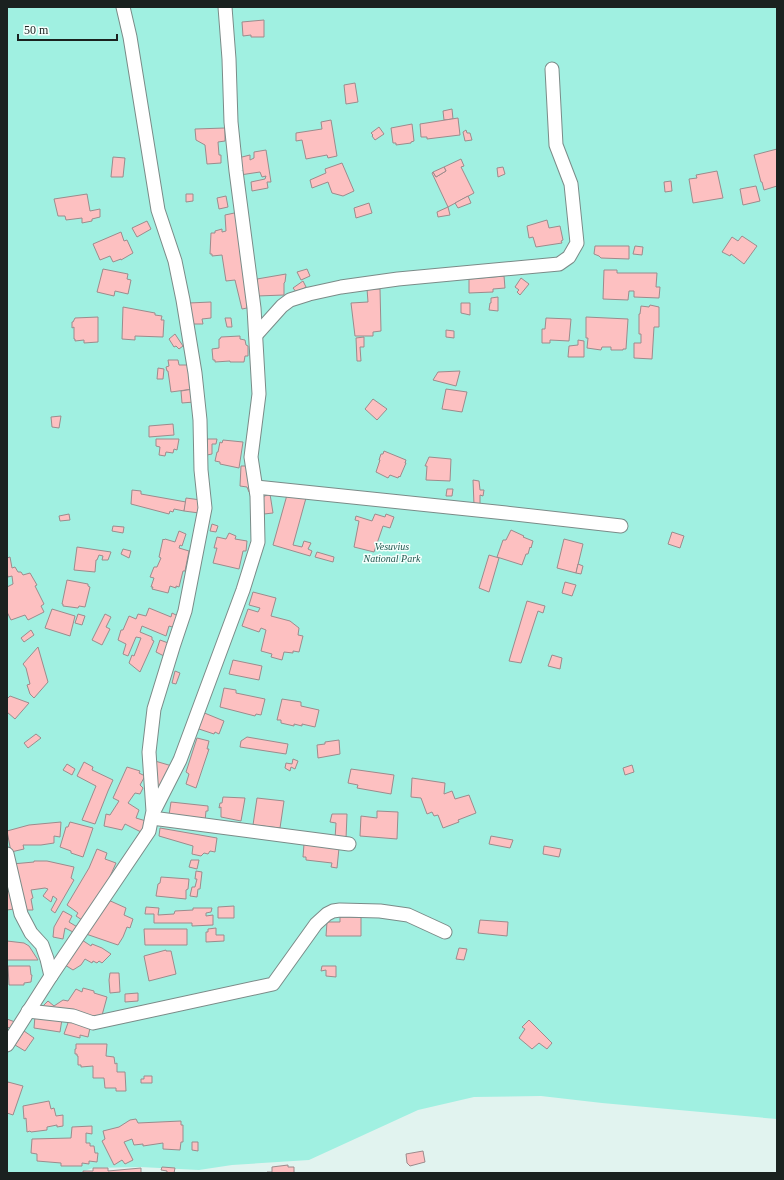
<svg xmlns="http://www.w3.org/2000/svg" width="784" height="1180" font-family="Georgia,serif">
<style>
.green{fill:#a0f0e1}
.building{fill:#fdc0c1;stroke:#9c8b8c}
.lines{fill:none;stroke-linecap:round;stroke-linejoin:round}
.minor-casing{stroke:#7b8b88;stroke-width:15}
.minor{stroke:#fff;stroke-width:13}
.labels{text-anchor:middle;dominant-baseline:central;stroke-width:3;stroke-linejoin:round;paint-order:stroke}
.park-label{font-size:10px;font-style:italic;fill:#215850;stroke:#f4fffc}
</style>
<rect width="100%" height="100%" fill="#e1f3ef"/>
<!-- green -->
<path class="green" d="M7 7H777V1119L602 1103 541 1096 474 1097 418 1110 309 1160 232 1165 199 1170 140 1167 93 1168 78 1173H7Z"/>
<!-- building -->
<g class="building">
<path d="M264 20V37H251V35L243 36 242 22Z"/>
<path d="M355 83 358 102 346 104 344 85Z"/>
<path d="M452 109 453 119 444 120 443 111Z"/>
<path d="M458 118 460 135 427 139V137H421L420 124Z"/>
<path d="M331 120 337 156 328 158 327 155 306 159 302 140 296 141V133L322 129 321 122Z"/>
<path d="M412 124 414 141 411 142V143L396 145V143H393L391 128Z"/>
<path d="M379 127 384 134 375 140 372 136 373 135 371 133Z"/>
<path d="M225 128V141L218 142 219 155H221V163L207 164 205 145 196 140 195 129Z"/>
<path d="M466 130 467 133H470L472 140 465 141 463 132Z"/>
<path d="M777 149V186L764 190 762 182H761L754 155Z"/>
<path d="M266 150 271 182H267L268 188 252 191 251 182 265 179 266 176 262 177 260 172 240 175 238 158 250 155V160L254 158V152Z"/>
<path d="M113 157 125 158 123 177H111Z"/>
<path d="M461 159 464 166 461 167 474 193 448 207 432 173 433 172 436 177 446 171 444 167Z"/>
<path d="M342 163 354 191 343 196 332 193 328 182 312 188 310 180 326 173 325 169Z"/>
<path d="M444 167 446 171 436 177 433 172Z"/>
<path d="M503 167 505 174 498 177 497 168Z"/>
<path d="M717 171 723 198 693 203 689 179 697 178 696 175Z"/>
<path d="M671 181 672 191 665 192 664 182Z"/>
<path d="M756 186 760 201 743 205 740 189Z"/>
<path d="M87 194 90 211 100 209V217L92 219V221L82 223V218L66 220 65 216H58L54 199Z"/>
<path d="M186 194H193V201L186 202Z"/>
<path d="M226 196 228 207 219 209 217 198Z"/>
<path d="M468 196 471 203 458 208 455 203Z"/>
<path d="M369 203 372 213 356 218 354 208Z"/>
<path d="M448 207 450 215 438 217 437 212Z"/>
<path d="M239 212 247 303V308L242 309 235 280 226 281 222 255 212 256V254H210L211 233H215V231L222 229V232L226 231 225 215Z"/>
<path d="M547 220 549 228 560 226 563 240 561 241 562 243 536 247 533 237 529 238 527 226Z"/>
<path d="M147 221 151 229 137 237 132 228Z"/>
<path d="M121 232 124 241 127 240 133 253 121 260V259L113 262 110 256 100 260 93 244Z"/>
<path d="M742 236 757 246 744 264 731 254 730 256 722 252 732 237 738 241Z"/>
<path d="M595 246H629V259L601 258 599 256 594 254Z"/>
<path d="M635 246 643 247 642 255 633 254Z"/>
<path d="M103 269 128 274 127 279 131 280 128 294 115 291 114 296 97 292Z"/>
<path d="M307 269 310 276 301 280 297 272Z"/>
<path d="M604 270H617V273H657L656 287H660L659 298 634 297V291H629L628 300 603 299Z"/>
<path d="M286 274 285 282 284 283V295L257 296V279Z"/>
<path d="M504 276 505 288 493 289V292L469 293V279Z"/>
<path d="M521 278 529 284 520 295 517 292 519 290 515 287Z"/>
<path d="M303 281 306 287 297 293 293 288Z"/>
<path d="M367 289H380L381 331 373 332V336H355L351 303 368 302Z"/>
<path d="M498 297V311L489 310 490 303H491V298Z"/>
<path d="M211 302V318L202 319 203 324H191L189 303Z"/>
<path d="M461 303H470V315L461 313Z"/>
<path d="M650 305 659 307V327H654L652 359 634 358V343H641V334H639V314H640L641 306 649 307Z"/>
<path d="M123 307 155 313V315L162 316 161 320H164L163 337 135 336V340L122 339Z"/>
<path d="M98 317V342L84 343V340L75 341V339H74V327L72 328V322H73L75 318Z"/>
<path d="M586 317 628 319 626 349H623V350H611V347H602L601 350 587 348 588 338H586Z"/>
<path d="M225 318H231L232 327H227Z"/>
<path d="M546 318 571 319 569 341 550 340V343H542V329H545Z"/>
<path d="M446 330 454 331V338L446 337Z"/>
<path d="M175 334 183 346 179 349 176 346 174 347 169 339Z"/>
<path d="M240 336V339L245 340 246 345 248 346V356H245L244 362H230V361L215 362V360H213L212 349 219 348V339H220L221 337Z"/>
<path d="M364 337V347H360L361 361H357L356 338Z"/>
<path d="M578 340 584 341V357H568L569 346 578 345Z"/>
<path d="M168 360H178L179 365H190L193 389 171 392 168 371H167L166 367 169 366Z"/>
<path d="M158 368 164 369 163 379H157Z"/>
<path d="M460 371 456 386 433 380 438 372Z"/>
<path d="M193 389 194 402 182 403 181 391Z"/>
<path d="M446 389 467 392 462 412 442 409Z"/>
<path d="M373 399 387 409 377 420 365 409Z"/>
<path d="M61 416 59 428 52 427 51 417Z"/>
<path d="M173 424 174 435 149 437V426Z"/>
<path d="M156 439H179L177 450 174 449 173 453 166 452 165 456 159 455 160 447 156 446Z"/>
<path d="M207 439H217L216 444H212V454L207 455Z"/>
<path d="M223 440 243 442 239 468 220 464V462L215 461 217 452H218L220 442 222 443Z"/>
<path d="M384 451 406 460 405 463H406L400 477 399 476 398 478 390 475 388 478 376 472 380 460H379L381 454H383Z"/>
<path d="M429 457 451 459 450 481 426 480 427 466H425Z"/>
<path d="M241 466H247L254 492H249L247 487 240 486Z"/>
<path d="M473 480 479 481 480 490H484L483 496 480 495V505H474Z"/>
<path d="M447 489H453L452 496H446Z"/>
<path d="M132 490 141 491V494L186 502 184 511 174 509 173 512 170 511 169 514 131 504Z"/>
<path d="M270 494 273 513 264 514 262 497Z"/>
<path d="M287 495 306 498 293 545 302 547 304 541 311 543 308 549 312 551 310 556 273 545Z"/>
<path d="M186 498 201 500 199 513 184 511Z"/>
<path d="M69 514 70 520 60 521 59 516Z"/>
<path d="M375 514 385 517 386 514 394 517 390 528 383 526 374 552 354 547 359 521 355 520 356 516 372 521Z"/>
<path d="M212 524 218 526 216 532 210 531Z"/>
<path d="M113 526 124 527 123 533 112 531Z"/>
<path d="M511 530 524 536 523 537 533 541 531 548 530 547 528 554H526L522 565 497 557 503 540H506Z"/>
<path d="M179 531 186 534 182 546 180 545 179 548 189 551 185 571H183L179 587 176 586V588L170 586 168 593 152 589 153 587H151L154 578 150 577 154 567H157L161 558 159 557 163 539 164 540 165 539 175 542Z"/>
<path d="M672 532 684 536 680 548 668 544Z"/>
<path d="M229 533 236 536 235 539 247 541 246 551H243L239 569 213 563 217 548H214L217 537 226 539Z"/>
<path d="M564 539 583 544 576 573 557 568Z"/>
<path d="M77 547 111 552 108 560H102L103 556 99 555 97 560H96L95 572 74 570Z"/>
<path d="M123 549 131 551 129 558 121 554Z"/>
<path d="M317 552 334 557 333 562 315 557Z"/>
<path d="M489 555 499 558 489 592 479 588Z"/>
<path d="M10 557 12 568 15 567 18 572H21L23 575 30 573 37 585 35 586 44 604 41 606 44 612 28 620 25 615 11 620 7 612V587L13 584 12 576 8 577 7 573V558Z"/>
<path d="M578 564 583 566 581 574 576 573Z"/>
<path d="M67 580 88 584V586L90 587 85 607 79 606 78 608 63 606V604H62Z"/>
<path d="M565 582 576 585 572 596 562 593Z"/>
<path d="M253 592 276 598 271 616 290 621 299 628 298 635 303 636 299 652 293 651V653L284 652 282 660 271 657 272 654 261 651 266 630 261 628 259 632 242 626 248 609 258 612 260 608 249 605Z"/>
<path d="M527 601 545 606 543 613 538 611 521 663 509 661Z"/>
<path d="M149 608 171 617 172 613 180 617 176 628 169 626 166 636 142 626 140 632 152 637V640L154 641 140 672 129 663 132 655 134 656 141 638 136 637 128 656 123 654 126 644 118 640 121 630H123L129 616 136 619 138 614 146 616Z"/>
<path d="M52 609 75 616 70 636 45 628Z"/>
<path d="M78 614 85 616 82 625 75 623Z"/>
<path d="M105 614 111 617 106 627 110 629 102 645 92 640Z"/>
<path d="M31 630 34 635 24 642 21 638Z"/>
<path d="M160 640 171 644 166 657 156 652Z"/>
<path d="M38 647 48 682 34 698 30 694 27 685 30 684 26 668 23 664Z"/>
<path d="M552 655 562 658 560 669 548 666Z"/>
<path d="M233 660 262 666 259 680 229 674Z"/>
<path d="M175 671 180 673 176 684 172 683Z"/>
<path d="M224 688 236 690V693L265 699 261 715 256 714 255 716 220 707Z"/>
<path d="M10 696 29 703 15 719 7 712V699Z"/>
<path d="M282 699 301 702V706L319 710 315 727 302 724V726L294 724V726L281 723V720H277Z"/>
<path d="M202 712 224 721 219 734 215 732 214 734 196 728Z"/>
<path d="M36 734 41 738 28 748 24 743Z"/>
<path d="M247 737 288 744 286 754 240 747 241 741Z"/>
<path d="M197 738 209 741 207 749H209L196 788 186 784 189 774 186 772Z"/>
<path d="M339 740 340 754 318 758 317 745 325 744V742Z"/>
<path d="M293 759 298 761 295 769 291 767 290 771 285 768 286 763 292 764Z"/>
<path d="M155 761 172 766 157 793Z"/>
<path d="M84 762 93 767 92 770 113 780 108 791 95 824 82 820 96 786 77 776Z"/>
<path d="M67 764 75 769 72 775 63 770Z"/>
<path d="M632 765 634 772 625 775 623 768Z"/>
<path d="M127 767 140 771 139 773 145 776 140 785 143 788 140 794 135 793 128 803 139 810 136 818 146 821 145 834 125 824 122 830 104 826 106 814 110 815 119 801 113 798Z"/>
<path d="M351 769 394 775 391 794 357 788 358 785 348 783Z"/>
<path d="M412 778 445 783 444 794 452 791 455 799 469 795 476 813 458 820 459 822 443 828 438 815 434 816 432 812 427 814 421 798 411 797Z"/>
<path d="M223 797 245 798 241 821 221 817V807L219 808 220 803H222Z"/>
<path d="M257 798 284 801 280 828 253 825Z"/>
<path d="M171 802 208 806V811H206L205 821 169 815Z"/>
<path d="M377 811 398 812 397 839 360 836 361 816 377 818Z"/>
<path d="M332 814H347L346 839H335L336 823 330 822Z"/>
<path d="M61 822 60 837 54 836V843L41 845H23L24 849 11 852 7 831 29 825Z"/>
<path d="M70 822 93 828 83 857 71 853V851L60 847 66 827H68Z"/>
<path d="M160 828 217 838 215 852 210 851 208 854 204 853 201 856 192 854 193 846 159 836Z"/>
<path d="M491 836 513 840 510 848 489 844Z"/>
<path d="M304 844 339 848 337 868 331 867 332 863 306 860V857H303Z"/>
<path d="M544 846 561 849 559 857 543 854Z"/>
<path d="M97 849 107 853 105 859 116 863 108 881 85 922 76 916 78 913 67 905 89 868Z"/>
<path d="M191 860H199L197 869 189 867Z"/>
<path d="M34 861H47L74 867 71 878 74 880 55 913 51 910 57 899 53 896 51 902 43 896 48 889 45 888 31 890 33 898 31 899 33 910H24L12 864 34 862Z"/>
<path d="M196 871 202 872 200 889H198L197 897 190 896 192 887H195L197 879H195Z"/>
<path d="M161 877 189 879 188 889 186 890V899L156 896 158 884 160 883Z"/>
<path d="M7 878 14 909 7 910Z"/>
<path d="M106 899 126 908 124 915 133 919 130 928 127 927 123 937 118 945 86 934Z"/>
<path d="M234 906V918H218V907Z"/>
<path d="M146 907 159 908 158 915 174 914 175 911 193 910V908H212L211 912 206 913V916L213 915V925L192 926V923H154V914H145Z"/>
<path d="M63 911 72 916 69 922 79 928 75 933 65 928 63 939 53 937 54 927Z"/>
<path d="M340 917H361V936H326L327 922H340Z"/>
<path d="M480 920 508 922 507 936 478 933Z"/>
<path d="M216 928V935H224V941L206 942V932H208V929Z"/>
<path d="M144 929H187V945H145Z"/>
<path d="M82 940 91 946 92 944 102 948 111 954 102 963 99 961 97 963 93 961 92 963 85 959 81 965 73 970 65 965Z"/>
<path d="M7 941 24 943 29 946 38 960H7Z"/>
<path d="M459 948 467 949 464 960 456 959Z"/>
<path d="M166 950V951H171L176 974 149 981 144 956Z"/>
<path d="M8 966H30L31 975H32L31 982 24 983V985H9Z"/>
<path d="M322 966H336V977L326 976V970L321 971Z"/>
<path d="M110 973H119L120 992 110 993 109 980Z"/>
<path d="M83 988 94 991V993L107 997 101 1019 39 1010 48 1001 54 1006 63 1000 68 1001 76 989 82 992Z"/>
<path d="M138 993V1001L125 1002V994Z"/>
<path d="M35 1016 62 1019 60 1032 34 1028Z"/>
<path d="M7 1019 15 1022 13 1029 7 1027Z"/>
<path d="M69 1020 90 1028 88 1037 80 1035V1038L64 1034Z"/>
<path d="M529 1020 552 1043 547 1049 539 1043 532 1049 519 1038 525 1029 522 1027Z"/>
<path d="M24 1031 34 1038 25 1051 15 1045Z"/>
<path d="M76 1044H107L106 1056 114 1057 115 1064 117 1063V1072H125L126 1091H116V1088H105L104 1078H93V1066L81 1067V1065H78V1056H77V1054H75V1049H76Z"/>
<path d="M144 1076H152V1083H141V1079H144Z"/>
<path d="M8 1082 23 1086 13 1115 7 1113V1085Z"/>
<path d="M49 1101 51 1109 54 1108 56 1116 63 1115V1126L57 1127V1125L47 1127V1130L31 1132 30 1131 27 1132 26 1118 24 1119 23 1106Z"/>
<path d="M136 1119 138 1123 181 1121V1125H183V1142H181L180 1150 163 1149V1143L143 1146V1144L134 1145 132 1139 124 1142 133 1160 125 1164 122 1160 114 1165 102 1141 105 1139 103 1131 119 1127 130 1120Z"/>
<path d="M92 1126V1134L86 1133V1143H90V1146H94L95 1153H98L97 1162 89 1161V1164L82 1163V1166H61V1163L37 1161V1154L31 1153 32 1139 71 1138 72 1127Z"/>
<path d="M192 1142H198V1151L192 1150Z"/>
<path d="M423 1151 425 1162 410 1166 407 1163 406 1154Z"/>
<path d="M288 1165V1167H294V1173H267V1172H272V1167Z"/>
<path d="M162 1167 175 1168 174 1173H167V1171L161 1170Z"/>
<path d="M93 1168H108V1171L141 1168V1173H83V1171H93Z"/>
</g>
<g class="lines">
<!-- minor casing -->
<g class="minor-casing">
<g id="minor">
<path d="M256 335 282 306 290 300 309 294 341 287 398 279 559 264 569 257 577 243 571 184 556 145 552 69"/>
<path d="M256 487 506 513 621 526"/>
<path d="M154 811 180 760 243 590 258 542 257 496 251 457 259 394 254 308 236 171 231 122 229 59 225 7"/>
<path d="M152 818 349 844"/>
<path d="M7 854 21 914 31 933 42 945 47 959 51 976"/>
<path d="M28 1011 73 1016 93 1023 273 984 316 924 327 914 333 911 340 910 380 911 408 915 445 932"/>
<path d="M7 1045 51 976 149 831 153 811 149 752 154 709 173 647 185 611 205 508 201 470 200 420 195 373 183 300 175 261 158 210 130 37 123 7"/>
</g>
</g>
<!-- minor -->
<use href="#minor" class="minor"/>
</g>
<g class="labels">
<!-- park labels -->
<g class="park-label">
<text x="392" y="546">Vesuvius<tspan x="392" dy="12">National Park</tspan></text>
</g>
</g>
<!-- border -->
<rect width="784" height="1180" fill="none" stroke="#1a211f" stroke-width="16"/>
<!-- scale -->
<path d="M18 34v6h99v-6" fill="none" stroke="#1a211f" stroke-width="2"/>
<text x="24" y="34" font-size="12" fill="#1a211f" stroke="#f4fffc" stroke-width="3" paint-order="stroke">50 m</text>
</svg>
